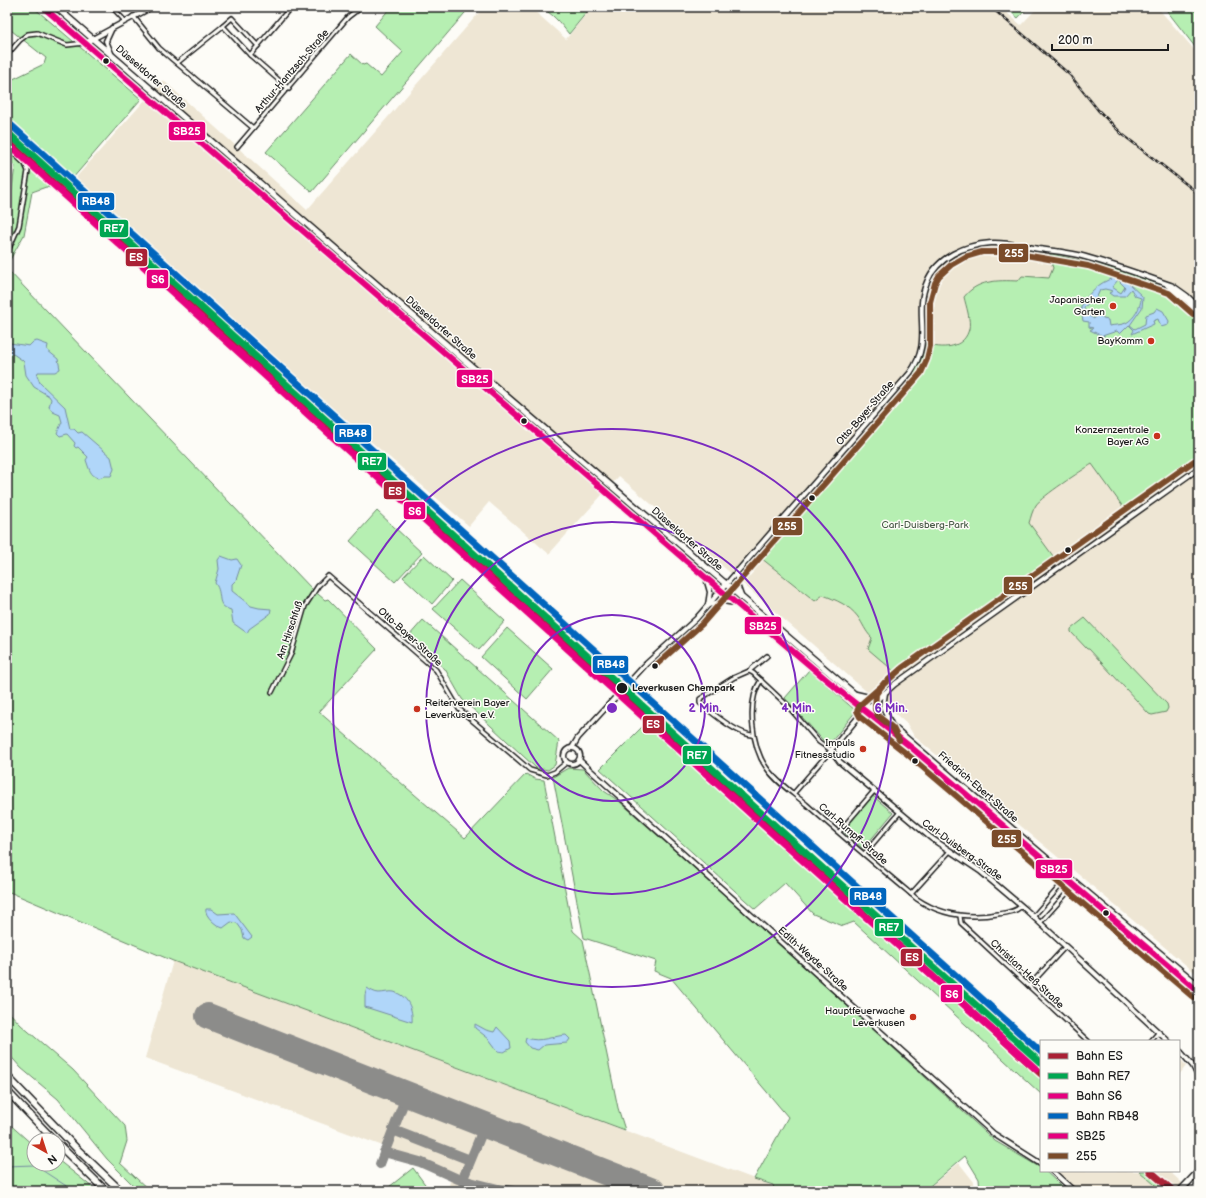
<svg xmlns="http://www.w3.org/2000/svg" width="1206" height="1198" font-family="'Balsamiq Sans',sans-serif">
<style>
.built{fill:#eee6d4}
.green{fill:#b6efb2;stroke:#698667}
.water{fill:#b0d6f9;stroke:#758ca1;fill-rule:evenodd}
.lines{fill:none;stroke-linecap:round;stroke-linejoin:round}
.stream{stroke:#758ca1;stroke-width:1}
.taxiway{stroke:#8c8c8a;stroke-width:10}
.runway{stroke:#8c8c8a;stroke-width:26}
.minor-casing{stroke:#1c1c1c;stroke-width:6}
.tertiary-casing{stroke:#1c1c1c;stroke-width:7}
.primary-casing{stroke:#1c1c1c;stroke-width:8}
.motorway-casing{stroke:#1c1c1c;stroke-width:9}
.minor{stroke:#fdfcf7;stroke-width:3}
.tertiary{stroke:#fdfcf7;stroke-width:4}
.primary{stroke:#fdfcf7;stroke-width:5}
.motorway{stroke:#fdfcf7;stroke-width:6}
.rail-casing{stroke:#1c1c1c;stroke-width:2.5}
.rail{stroke:#fdfcf7;stroke-width:1;stroke-dasharray:3;stroke-linecap:butt}
.bus-1-casing{stroke:#fdfcf7;stroke-width:9}
.bus-2-casing{stroke:#fdfcf7;stroke-width:9}
.bus-1{stroke:#e5007d;stroke-width:6}
.bus-2{stroke:#7a4b2a;stroke-width:6}
.rail-1-casing{stroke:#fdfcf7;stroke-width:10}
.rail-2-casing{stroke:#fdfcf7;stroke-width:10}
.rail-3-casing{stroke:#fdfcf7;stroke-width:10}
.rail-4-casing{stroke:#fdfcf7;stroke-width:10}
.rail-1{stroke:#aa2135;stroke-width:7}
.rail-2{stroke:#00a651;stroke-width:7}
.rail-3{stroke:#e6007e;stroke-width:7}
.rail-4{stroke:#0065bd;stroke-width:7}
.ring{fill:none;stroke:#7b2cbf;stroke-width:2}
.bus-dot{fill:#1c1c1c;stroke:#fdfcf7;stroke-width:1.5}
.poi-dot{fill:#c8321e;stroke:#fdfcf7;stroke-width:1.5}
.labels{text-anchor:middle;dominant-baseline:central;stroke-width:3;stroke-linejoin:round;paint-order:stroke}
.street-label{font-size:10px;fill:#1c1c1c;stroke:#fdfcf7}
.poi-label{font-size:10px;fill:#1c1c1c;stroke:#fdfcf7;text-anchor:end}
.park-label{font-size:10px;fill:#4a5b49;stroke:#fdfcf7}
.stop-label{font-size:10px;font-weight:bold;fill:#1c1c1c;stroke:#fdfcf7;text-anchor:start}
.centre{fill:#7b2cbf;stroke:#fdfcf7;stroke-width:2}
.ring-label{font-size:12px;text-anchor:middle;font-weight:bold;fill:#7b2cbf;stroke:#fdfcf7;stroke-width:3;stroke-linejoin:round;paint-order:stroke}
.line-badge{stroke:#fdfcf7;stroke-width:1.5}
.badge-label{font-size:11px;text-anchor:middle;font-weight:bold;fill:#fff}
</style>
<rect width="100%" height="100%" fill="#fdfcf7"/>
<filter id="ink" filterUnits="userSpaceOnUse"><feTurbulence type="fractalNoise" baseFrequency=".025" numOctaves="2"/><feDisplacementMap in="SourceGraphic" scale="8" xChannelSelector="R" yChannelSelector="G"/><feConvolveMatrix kernelMatrix="1 2 1 2 8 2 1 2 1" color-interpolation-filters="sRGB"/></filter>
<g filter="url(#ink)">
<!-- built -->
<g class="built">
<path d="M484 7H530L566 39 592 7H1000L1021 25 1038 7H1157L1199 55V976L914 736 907 724 884 704 886 697 866 691 619 476 549 554 489 502 469 526 71 183 163 80 307 210Z"/>
<path d="M637 691 720 771 1041 1053V1076L772 837 626 703Z"/>
<path d="M173 961 773 1186V1191H465L449 1185 453 1172 145 1058Z"/>
<path d="M1179 1057 1186 1066 1179 1075Z"/>
<path d="M959 1163 974 1182 975 1191H925Z"/>
<path d="M1053 1171H1139L1162 1191H1077Z"/>
<path d="M1147 1171H1169L1191 1191H1169Z"/>
</g>
<!-- green -->
<g class="green">
<path d="M7 7H33L141 99 72 179 7 120V82L44 64 46 58 7 27Z"/>
<path d="M391 7H470L312 192 266 152 351 54 363 65 366 64 381 77 403 52 375 26Z"/>
<path d="M538 7H591L569 34C560 23 551 11 538 7Z"/>
<path d="M1005 7H1028L1018 18Z"/>
<path d="M1164 7H1199V52Z"/>
<path d="M7 141 60 190 46 187 32 192 24 235 7 265V225L15 166 7 159Z"/>
<path d="M1052 254C1088 262 1165 277 1189 306 1193 311 1196 317 1199 322V460L1126 511 1092 464C1081 471 1042 496 1036 505 1032 511 1031 517 1029 523L1056 560 896 673 868 649 872 638C865 631 863 624 858 617 849 605 836 600 823 595L815 601 761 558 914 381V374L924 352 927 337 933 346C948 349 965 346 969 329 971 320 966 306 964 297 977 280 997 280 1018 281L1022 276 1049 278 1053 268 1049 255Z"/>
<path d="M7 269 312 589 325 600 328 599 377 649 319 712 465 838 526 774 535 779 544 780 573 931 583 940 618 1108 625 1130 173 961 7 891Z"/>
<path d="M377 511 422 553 395 582 350 541Z"/>
<path d="M424 555 452 581 432 604 403 577Z"/>
<path d="M460 580 505 621 479 650 433 609Z"/>
<path d="M1085 618 1167 704 1168 708 1166 712 1152 715 1149 714 1089 649H1087L1071 632V629Z"/>
<path d="M423 620 559 741 555 765 548 770 536 768 462 699 445 669 408 637Z"/>
<path d="M507 628 553 669 527 699 481 657Z"/>
<path d="M809 670 856 711 828 746 785 698Z"/>
<path d="M647 722 1041 1076V1094L854 922 843 926 813 914 785 883 755 909 600 769Z"/>
<path d="M568 768 583 769 604 791 619 801 797 960 995 1141 1041 1168V1171H1045L1067 1191H980L979 1179 965 1156 924 1191H775L773 1185 754 1179 788 1117 671 978 654 971 656 961 584 938 553 777Z"/>
<path d="M873 796 893 813 863 849 843 831Z"/>
<path d="M7 1010 21 1025 73 1070 125 1126 127 1141 120 1163 150 1191H139L107 1159 58 1099 21 1068 7 1052Z"/>
<path d="M7 1122 34 1146V1164H58V1160L97 1191H7Z"/>
<path d="M413 1168 430 1191H384Z"/>
<path d="M1139 1171H1147L1169 1191H1162Z"/>
</g>
<!-- water -->
<g class="water">
<path d="M1114 278 1128 283 1143 297 1142 308 1130 325 1135 329 1145 324 1146 315 1154 312 1157 308 1163 311 1169 321 1168 325 1161 327 1158 319 1153 321 1154 324 1132 334 1134 330 1129 325 1120 334 1117 331 1102 336 1090 330 1093 328 1089 327V322L1083 321 1081 307C1087 294 1099 282 1114 278ZM1118 280 1125 287 1121 293 1112 287ZM1105 289 1113 291 1109 293 1113 296H1125L1131 289 1135 296 1141 298C1141 307 1134 319 1126 323 1122 325 1114 325 1109 326L1108 320 1103 319 1101 315H1096L1094 319 1085 313 1084 308 1089 302 1095 301 1100 290Z"/>
<path d="M37 341 48 345 47 350 58 359 60 369 55 372H38L37 375 40 383 65 407 70 429H74L78 433 82 432 111 457 114 469 111 476H104L99 478C90 476 89 468 86 460L88 457 78 447 76 448 74 446 75 443 67 434 60 436 57 433 62 422 60 415 53 412 49 407 51 399 49 396 34 387 26 375 24 362 22 360 13 354H7V344L10 343 29 346 33 342Z"/>
<path d="M221 556 232 560 237 559 241 565 236 580 232 584V591L251 606 259 608 271 609 270 614 249 629 247 633 233 623 231 610C214 605 224 595 215 583L219 569 218 560Z"/>
<path d="M206 909H211L218 914 234 913 252 937 248 940 244 938 242 930 237 923 231 922 223 928C216 926 204 915 206 909Z"/>
<path d="M367 988C370 990 375 993 379 993 384 993 389 991 394 992 408 996 413 1009 412 1022L365 1007V995Z"/>
<path d="M475 1024 486 1030 494 1032 497 1027 510 1041 511 1048 504 1052 498 1051 489 1039 475 1028Z"/>
<path d="M566 1035 570 1039 567 1043 544 1045 538 1050 530 1048 525 1042 526 1038C541 1043 552 1036 566 1035Z"/>
</g>
<g class="lines">
<!-- stream -->
<path class="stream" d="M7 1166 34 1165 74 1191"/>
<!-- taxiway -->
<g class="taxiway">
<path d="M393 1130 470 1160"/>
<path d="M384 1152 420 1162 458 1179 498 1189V1191"/>
<path d="M380 1164 407 1094"/>
<path d="M462 1181 485 1125"/>
<path d="M498 1189 512 1191"/>
</g>
<!-- runway -->
<path class="runway" d="M208 1016 653 1191"/>
<!-- minor casing -->
<g class="minor-casing">
<g id="minor">
<path d="M112 7 124 20"/>
<path d="M352 7 357 11"/>
<path d="M133 16 159 48 253 128"/>
<path d="M258 46 232 18 223 26 250 55 289 89"/>
<path d="M7 55 20 40 28 34 37 33 67 45 85 43"/>
<path d="M250 55 291 7"/>
<path d="M177 63 223 26"/>
<path d="M7 147 25 164 28 171 19 226 7 253"/>
<path d="M237 147 348 17 361 7"/>
<path d="M749 671 753 673 787 705 819 742 831 750 794 793"/>
<path d="M761 680C746 702 752 747 766 767 776 782 793 793 806 804 843 837 880 868 917 899 942 916 969 919 998 914 1006 913 1016 912 1021 906"/>
<path d="M272 692 291 654 305 606 318 586 328 576 436 670 459 709 530 770 547 775 555 772 567 762"/>
<path d="M753 735C738 735 712 713 700 703V699L733 678 749 671 767 656"/>
<path d="M839 832 874 791"/>
<path d="M864 854 900 812"/>
<path d="M911 894 950 851"/>
<path d="M960 916 961 923 1088 1041"/>
<path d="M1033 917 1067 878"/>
<path d="M1040 923 1075 884"/>
<path d="M1029 986 1065 947"/>
<path d="M1151 1041 1158 1033"/>
</g>
</g>
<!-- tertiary casing -->
<g class="tertiary-casing">
<g id="tertiary">
<path d="M85 43 152 7"/>
<path d="M111 53 106 41 112 28"/>
<path d="M1167 285 1189 302 1199 315"/>
<path d="M737 571V585L741 596"/>
<path d="M706 578 710 592 708 605"/>
<path d="M708 605 723 601 735 603"/>
<path d="M885 693 883 707 891 724"/>
<path d="M856 694 869 697 881 693"/>
<path d="M572 748 578 738 646 664 696 619 910 373C934 340 913 314 927 282 937 257 965 245 991 243 1007 242 1023 246 1039 249 1052 251 1065 252 1078 255 1110 263 1142 275 1173 286L1187 296 1199 308"/>
<circle cx="572" cy="756" r="8"/>
<path d="M579 760 994 1134 1041 1164"/>
<path d="M1168 1041 1025 909 980 871 931 838 840 762 831 750 861 714 895 684 1199 468"/>
<path d="M1179 1050 1193 1066 1199 1078"/>
<path d="M1052 1171 1074 1191"/>
</g>
</g>
<!-- primary casing -->
<g class="primary-casing">
<g id="primary">
<path d="M43 7 685 560 841 692 912 748 1199 992"/>
<path d="M56 7 463 359 1053 864"/>
<path d="M1065 874 1199 986"/>
<path d="M1180 1191 1199 1171"/>
</g>
</g>
<!-- motorway casing -->
<g class="motorway-casing">
<g id="motorway">
<path d="M7 1076 77 1149 121 1191"/>
<path d="M7 1091 54 1140"/>
<path d="M58 1144 106 1191"/>
</g>
</g>
<!-- minor -->
<use href="#minor" class="minor"/>
<!-- tertiary -->
<use href="#tertiary" class="tertiary"/>
<!-- primary -->
<use href="#primary" class="primary"/>
<!-- motorway -->
<use href="#motorway" class="motorway"/>
<!-- rail casing -->
<g class="rail-casing">
<path id="rail" d="M991 7 1070 75 1098 110 1122 134 1199 194"/>
</g>
<!-- rail -->
<use href="#rail" class="rail"/>
<!-- bus-1 casing -->
<g class="bus-1-casing">
<path id="bus-1" d="M43 7 685 560 841 692 912 748 1199 992"/>
</g>
<!-- bus-2 casing -->
<g class="bus-2-casing">
<g id="bus-2">
<path d="M655 666 702 624 921 373 927 359 930 346V302L935 283 939 276 951 265 965 257 982 252H1008L1088 266 1169 293 1193 314"/>
<path d="M884 683 876 694 875 709 878 716 893 728 899 740"/>
<path d="M1194 998 907 754 860 717 857 711 860 705 902 668 1194 461"/>
</g>
</g>
<!-- bus-1 -->
<use href="#bus-1" class="bus-1"/>
<!-- bus-2 -->
<use href="#bus-2" class="bus-2"/>
<!-- rail-1 casing -->
<g class="rail-1-casing">
<g id="rail-1">
<path d="M7 141 1041 1074"/>
<path d="M1150 1171 1173 1191"/>
</g>
</g>
<!-- rail-2 casing -->
<g class="rail-2-casing">
<path id="rail-2" d="M7 132 779 829 1041 1063"/>
</g>
<!-- rail-3 casing -->
<g class="rail-3-casing">
<path id="rail-3" d="M7 143 774 835 1036 1069"/>
</g>
<!-- rail-4 casing -->
<g class="rail-4-casing">
<path id="rail-4" d="M12 126 1041 1052"/>
</g>
<!-- rail-1 -->
<use href="#rail-1" class="rail-1"/>
<!-- rail-2 -->
<use href="#rail-2" class="rail-2"/>
<!-- rail-3 -->
<use href="#rail-3" class="rail-3"/>
<!-- rail-4 -->
<use href="#rail-4" class="rail-4"/>
</g>
</g>
<!-- distance rings -->
<g class="ring">
<circle cx="612" cy="708" r="93"/>
<circle cx="612" cy="708" r="186"/>
<circle cx="612" cy="708" r="279"/>
</g>
<!-- markers -->
<g class="bus-dot">
<circle cx="106" cy="61" r="3.5"/>
<circle cx="524" cy="421" r="3.5"/>
<circle cx="812" cy="498" r="3.5"/>
<circle cx="1068" cy="550" r="3.5"/>
<circle cx="655" cy="666" r="3.5"/>
<circle cx="622" cy="688" r="6"/>
<circle cx="915" cy="761" r="3.5"/>
<circle cx="1106" cy="913" r="3.5"/>
</g>
<g class="poi-dot">
<circle cx="1113" cy="306" r="4"/>
<circle cx="1151" cy="341" r="4"/>
<circle cx="1157" cy="436" r="4"/>
<circle cx="417" cy="709" r="4"/>
<circle cx="863" cy="749" r="4"/>
<circle cx="913" cy="1017" r="4"/>
</g>
<g class="labels">
<!-- street labels -->
<g class="street-label">
<text transform="translate(292 71) rotate(-49)">Arthur-Hantzsch-Straße</text>
<text transform="translate(151 77) rotate(41)">Düsseldorfer Straße</text>
<text transform="translate(441 328) rotate(41)">Düsseldorfer Straße</text>
<text transform="translate(865 413) rotate(-49)">Otto-Bayer-Straße</text>
<text transform="translate(687 539) rotate(41)">Düsseldorfer Straße</text>
<text transform="translate(290 630) rotate(-71)">Am Hirschfuß</text>
<text transform="translate(410 637) rotate(42)">Otto-Bayer-Straße</text>
<text transform="translate(978 787) rotate(41)">Friedrich-Ebert-Straße</text>
<text transform="translate(853 834) rotate(41)">Carl-Rumpff-Straße</text>
<text transform="translate(962 850) rotate(36)">Carl-Duisberg-Straße</text>
<text transform="translate(813 959) rotate(42)">Edith-Weyde-Straße</text>
<text transform="translate(1027 974) rotate(43)">Christian-Heß-Straße</text>
</g>
<!-- poi labels -->
<g class="poi-label">
<text x="1105" y="300">Japanischer<tspan x="1105" dy="12">Garten</tspan></text>
<text x="1143" y="341">BayKomm</text>
<text x="1149" y="430">Konzernzentrale<tspan x="1149" dy="12">Bayer AG</tspan></text>
<text x="425" y="703" text-anchor="start">Reiterverein Bayer<tspan x="425" dy="12">Leverkusen e.V.</tspan></text>
<text x="855" y="743">Impuls<tspan x="855" dy="12">Fitnessstudio</tspan></text>
<text x="905" y="1011">Hauptfeuerwache<tspan x="905" dy="12">Leverkusen</tspan></text>
</g>
<!-- park labels -->
<g class="park-label">
<text x="925" y="525">Carl-Duisberg-Park</text>
</g>
<!-- stop labels -->
<g class="stop-label">
<text x="632" y="688">Leverkusen Chempark</text>
</g>
</g>
<circle cx="612" cy="708" r="6" class="centre"/>
<g class="ring-label">
<text x="705" y="712">2 Min.</text>
<text x="798" y="712">4 Min.</text>
<text x="891" y="712">6 Min.</text>
</g>
<g class="line-badge">
<rect x="168" y="121" width="38" height="20" rx="4" fill="#e5007d"/>
<rect x="77" y="192" width="38" height="19" rx="4" fill="#0065bd"/>
<rect x="99" y="219" width="30" height="19" rx="4" fill="#00a651"/>
<rect x="998" y="243" width="31" height="20" rx="4" fill="#7a4b2a"/>
<rect x="125" y="248" width="23" height="19" rx="4" fill="#aa2135"/>
<rect x="146" y="269" width="23" height="20" rx="4" fill="#e6007e"/>
<rect x="456" y="369" width="37" height="19" rx="4" fill="#e5007d"/>
<rect x="334" y="424" width="38" height="19" rx="4" fill="#0065bd"/>
<rect x="357" y="452" width="30" height="19" rx="4" fill="#00a651"/>
<rect x="383" y="481" width="23" height="19" rx="4" fill="#aa2135"/>
<rect x="403" y="501" width="23" height="19" rx="4" fill="#e6007e"/>
<rect x="772" y="517" width="31" height="19" rx="4" fill="#7a4b2a"/>
<rect x="1003" y="576" width="30" height="19" rx="4" fill="#7a4b2a"/>
<rect x="744" y="616" width="38" height="19" rx="4" fill="#e5007d"/>
<rect x="592" y="655" width="37" height="19" rx="4" fill="#0065bd"/>
<rect x="642" y="715" width="23" height="19" rx="4" fill="#aa2135"/>
<rect x="682" y="745" width="30" height="20" rx="4" fill="#00a651"/>
<rect x="991" y="829" width="31" height="19" rx="4" fill="#7a4b2a"/>
<rect x="1035" y="859" width="38" height="20" rx="4" fill="#e5007d"/>
<rect x="849" y="887" width="38" height="19" rx="4" fill="#0065bd"/>
<rect x="874" y="918" width="30" height="19" rx="4" fill="#00a651"/>
<rect x="900" y="948" width="23" height="19" rx="4" fill="#aa2135"/>
<rect x="940" y="984" width="23" height="19" rx="4" fill="#e6007e"/>
</g>
<g class="badge-label">
<text x="187" y="135">SB25</text>
<text x="96" y="205">RB48</text>
<text x="114" y="232">RE7</text>
<text x="1014" y="257">255</text>
<text x="136" y="261">ES</text>
<text x="158" y="283">S6</text>
<text x="475" y="383">SB25</text>
<text x="353" y="437">RB48</text>
<text x="372" y="465">RE7</text>
<text x="395" y="495">ES</text>
<text x="415" y="515">S6</text>
<text x="787" y="530">255</text>
<text x="1018" y="590">255</text>
<text x="763" y="630">SB25</text>
<text x="611" y="668">RB48</text>
<text x="653" y="728">ES</text>
<text x="697" y="759">RE7</text>
<text x="1007" y="843">255</text>
<text x="1054" y="873">SB25</text>
<text x="868" y="900">RB48</text>
<text x="889" y="931">RE7</text>
<text x="912" y="961">ES</text>
<text x="952" y="998">S6</text>
</g>
<!-- margin -->
<rect width="1206" height="1198" fill="none" stroke="#fdfcf7" stroke-width="24"/>
<rect x="12" y="12" width="1182" height="1174" fill="none" stroke="#1c1c1c" stroke-width="1.5" filter="url(#ink)"/>
<!-- legend -->
<rect x="1040" y="1040" width="140" height="132" fill="#fdfcf7" stroke="#a3a29f"/>
<rect x="1048" y="1053" width="20" height="6" fill="#aa2135" stroke="#a3a29f"/>
<text x="1076" y="1060" font-size="12" fill="#1c1c1c">Bahn ES</text>
<rect x="1048" y="1073" width="20" height="6" fill="#00a651" stroke="#a3a29f"/>
<text x="1076" y="1080" font-size="12" fill="#1c1c1c">Bahn RE7</text>
<rect x="1048" y="1093" width="20" height="6" fill="#e6007e" stroke="#a3a29f"/>
<text x="1076" y="1100" font-size="12" fill="#1c1c1c">Bahn S6</text>
<rect x="1048" y="1113" width="20" height="6" fill="#0065bd" stroke="#a3a29f"/>
<text x="1076" y="1120" font-size="12" fill="#1c1c1c">Bahn RB48</text>
<rect x="1048" y="1133" width="20" height="6" fill="#e5007d" stroke="#a3a29f"/>
<text x="1076" y="1140" font-size="12" fill="#1c1c1c">SB25</text>
<rect x="1048" y="1153" width="20" height="6" fill="#7a4b2a" stroke="#a3a29f"/>
<text x="1076" y="1160" font-size="12" fill="#1c1c1c">255</text>
<!-- north arrow -->
<g transform="translate(46 1152) rotate(141)"><circle r="19" fill="#fdfcf7" stroke="#a3a29f"/>
<path d="M0-3L7 15L0 10L-7 15Z" fill="#c8321e"/>
<text y="-6" font-size="11" font-weight="bold" text-anchor="middle" fill="#1c1c1c">N</text>
</g>
<!-- scale -->
<path d="M1052 44v6h116v-6" fill="none" stroke="#1c1c1c" stroke-width="2"/>
<text x="1058" y="44" font-size="12" fill="#1c1c1c" stroke="#fdfcf7" stroke-width="3" paint-order="stroke">200 m</text>
</svg>
